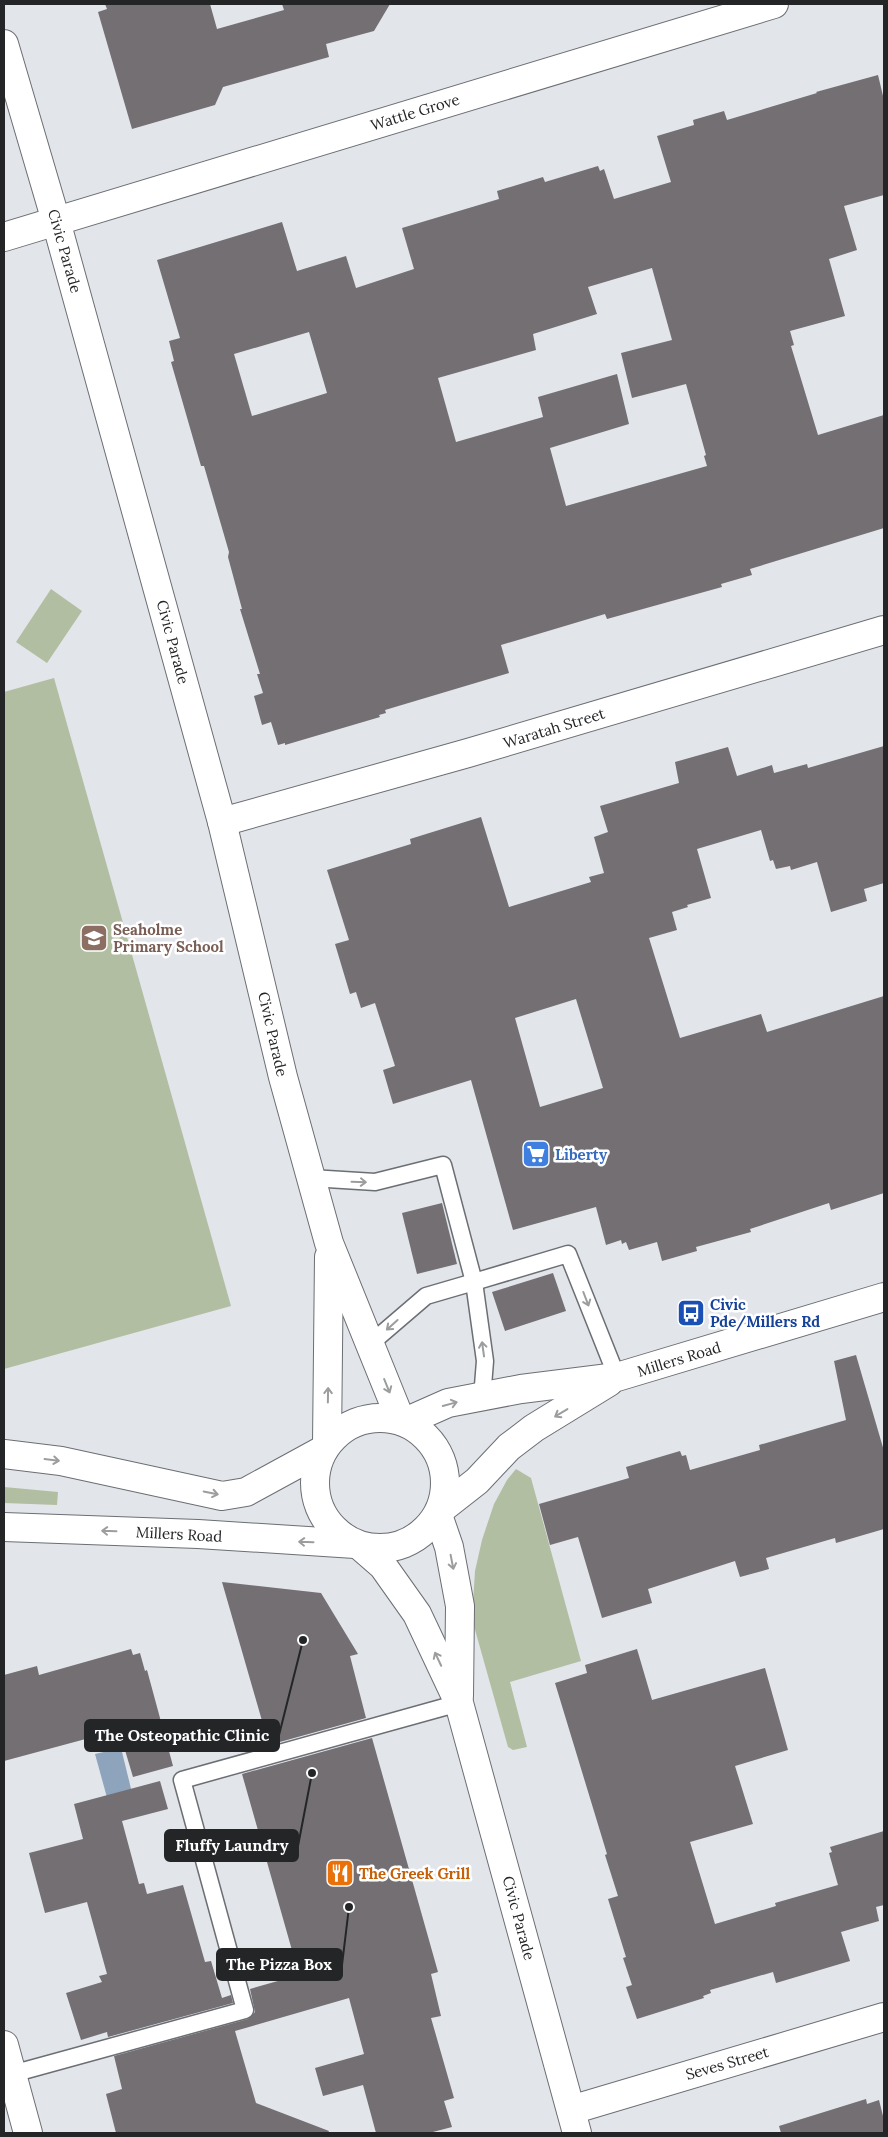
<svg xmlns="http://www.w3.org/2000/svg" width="888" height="2137" font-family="Lora,serif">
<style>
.green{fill:#b1bea1}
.water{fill:#8ea3bc}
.building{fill:#736f73;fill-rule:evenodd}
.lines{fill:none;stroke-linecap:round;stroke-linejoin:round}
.service-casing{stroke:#6b6e73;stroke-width:19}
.minor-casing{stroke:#6b6e73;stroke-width:30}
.tertiary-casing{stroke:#6b6e73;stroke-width:30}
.secondary-casing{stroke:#6b6e73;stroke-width:30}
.service{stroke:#fff;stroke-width:16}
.minor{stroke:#fff;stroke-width:28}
.tertiary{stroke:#fff;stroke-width:28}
.secondary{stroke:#fff;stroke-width:28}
.oneway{stroke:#9c9d9e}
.labels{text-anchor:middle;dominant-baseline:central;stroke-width:5;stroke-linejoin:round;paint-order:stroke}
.street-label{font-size:15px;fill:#242527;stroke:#fff}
.education-label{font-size:15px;font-weight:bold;fill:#785e54;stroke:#fff;text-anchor:start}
.shop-label{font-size:15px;font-weight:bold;fill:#366cbe;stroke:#fff;text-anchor:start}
.transit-label{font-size:15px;font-weight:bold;fill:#164399;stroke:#fff;text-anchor:start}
.food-label{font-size:15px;font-weight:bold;fill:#c56008;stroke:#fff;text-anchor:start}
.leader{fill:none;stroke:#242527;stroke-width:2}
.callout-dot{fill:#242527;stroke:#fff;stroke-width:2}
.callout{fill:#242527;stroke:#242527;stroke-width:2}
.callout-label{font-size:16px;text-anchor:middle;font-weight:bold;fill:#fff}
</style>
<rect width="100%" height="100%" fill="#e2e5ea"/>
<!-- green -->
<g class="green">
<path d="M51 589 82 611 47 663 16 642Z"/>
<path d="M54 678 231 1306 4 1369V692Z"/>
<path d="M516 1469 531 1478 581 1661 510 1682 527 1747 513 1750 508 1747 472 1619 475 1571 482 1540 494 1504 507 1480Z"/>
<path d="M4 1487 58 1492 57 1505 4 1503Z"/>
</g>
<!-- water -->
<path class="water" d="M121 1748 135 1805 111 1812 95 1754Z"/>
<!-- building -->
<g class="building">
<path d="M105 4H210L217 29 284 10 282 4H390L374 31 326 44 329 57 223 87 215 105 132 129 98 12 107 9Z"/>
<path d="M878 75 884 100V195L844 206 857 250 829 259 845 316 790 331 794 345 791 346 818 435 884 415V528L750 569 752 575 721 584 722 587 607 619 605 614 501 645 509 673 385 710 386 713 379 715 380 717 285 745V743L278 745 271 722 262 725 254 696 263 693 257 674H260L240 609H242L228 557 229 552 204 466H201L171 362 174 361 169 341 180 338 157 260 282 222 297 271 346 256 356 288 414 269 402 228 499 199 497 191 543 177 545 182 598 166 600 171 604 169 614 199 671 182 657 136 694 125 693 120 724 111 727 120 817 93 816 92ZM652 268 672 340 621 353 632 398 686 384 706 455 704 456 707 466 566 506 550 448 629 424 617 374 538 397 543 417 456 442 438 378 536 350 533 334 597 314 588 287ZM309 332 327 393 252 416 234 354Z"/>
<path d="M884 746V883L864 889 867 901 831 912 817 862 791 870 790 866 776 869 773 860 770 861 761 830 697 849 711 898 687 905 688 907 672 912 677 930 649 938 680 1038 761 1014 767 1032 884 996V1193L831 1210 829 1203 750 1229 751 1232 696 1247 697 1251 662 1261 657 1242 629 1250 626 1242 622 1244 621 1240 606 1245 596 1207 513 1230 471 1080 393 1104 383 1070 395 1066 375 1003 361 1008 356 992 350 994 335 944 349 940 327 870 411 844 410 839 481 817 509 907 591 882 589 877 604 873 594 837 608 832 600 806 679 783 675 762 728 747 737 776 772 765 774 773 807 764 808 768ZM576 999 603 1088 540 1107 515 1018Z"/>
<path d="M442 1203 457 1264 417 1274 402 1213Z"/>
<path d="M553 1273 566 1311 505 1331 492 1292Z"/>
<path d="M856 1355 884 1451V1529L836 1543 835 1538 766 1558 769 1569 740 1577 735 1561 648 1589 652 1603 602 1618 578 1537 550 1545 539 1504 629 1478 626 1467 680 1451 682 1456 686 1455 690 1470 760 1450 759 1445 846 1420 834 1361Z"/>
<path d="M222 1582 321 1593 358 1654 350 1656 366 1718 269 1745Z"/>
<path d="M131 1649 133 1655 140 1653 145 1671 147 1670 173 1766 133 1777 119 1730 4 1761V1675L37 1666 39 1675Z"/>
<path d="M637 1649 652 1700 765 1668 788 1750 735 1766 753 1824 690 1842 715 1924 776 1906 775 1903 838 1885 829 1853 832 1852 830 1847 884 1831V1905L876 1907 879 1921 841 1932 850 1961 776 1983 773 1972 710 1990 711 1993 703 1996 704 1998 637 2019 626 1987 632 1985 623 1958 626 1957 608 1899 618 1896 605 1855 607 1854 555 1683 587 1673 585 1665Z"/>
<path d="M372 1738 438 1972 431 1974 441 2016 431 2018 454 2098 444 2101 452 2127 429 2133H376L363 2085 323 2096 315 2068 364 2054 349 1998 235 2031 256 2103 329 2131 328 2133H116L106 2094 122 2089 114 2056 248 2019 255 2012 250 1989 299 1975 242 1774Z"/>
<path d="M160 1781 168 1809 122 1821 139 1884 144 1883 147 1894 183 1885 205 1962 211 1961 222 1998 231 1995 233 2003 108 2037 107 2032 81 2040 66 1993 102 1982 99 1976 107 1974 87 1902 45 1913 29 1853 83 1839 74 1804Z"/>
<path d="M866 2099 867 2104 879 2100 884 2120V2133H781L779 2126Z"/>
</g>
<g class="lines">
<!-- service casing -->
<g class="service-casing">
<g id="service">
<path d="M311 1178 375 1182 443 1165 474 1282 568 1254 617 1377"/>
<path d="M370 1344 426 1296 474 1282 485 1361 482 1398"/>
<path d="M12 2074 245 2010 182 1780 459 1703"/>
</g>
</g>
<!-- minor casing -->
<g class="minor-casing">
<g id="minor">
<path d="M4 237 774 4"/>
<path d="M222 822 468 753 884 630"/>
<path d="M4 2045 28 2133"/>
<path d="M571 2110 884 2017"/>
</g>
</g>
<!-- tertiary casing -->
<g class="tertiary-casing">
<g id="tertiary">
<path d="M4 44 56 221 222 822 283 1077 329 1243 401 1421"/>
<path d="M327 1444 329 1257"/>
<path d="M438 1515 449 1547 460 1606 459 1696"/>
<path d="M360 1546 383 1566 417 1614 459 1703 577 2133"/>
</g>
</g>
<!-- secondary casing -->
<g class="secondary-casing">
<g id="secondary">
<circle cx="380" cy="1483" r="65"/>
<path d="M405 1422 448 1403 521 1389 617 1377 884 1297"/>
<path d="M4 1454 61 1461 222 1496 246 1492 323 1450"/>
<path d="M440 1510 477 1481 509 1447 534 1428 609 1382"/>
<path d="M4 1527 198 1534 355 1544"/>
</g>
</g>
<!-- service -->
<use href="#service" class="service"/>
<!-- minor -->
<use href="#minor" class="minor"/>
<!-- tertiary -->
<use href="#tertiary" class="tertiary"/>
<!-- secondary -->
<use href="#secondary" class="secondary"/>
</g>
<!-- one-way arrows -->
<defs><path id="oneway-shaft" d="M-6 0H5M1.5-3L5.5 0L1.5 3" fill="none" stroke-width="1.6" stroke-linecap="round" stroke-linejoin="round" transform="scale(1.25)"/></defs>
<g class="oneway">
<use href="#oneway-shaft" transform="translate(359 1182) rotate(2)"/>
<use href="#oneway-shaft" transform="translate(586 1299) rotate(69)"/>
<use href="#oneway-shaft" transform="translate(392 1325) rotate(138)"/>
<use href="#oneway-shaft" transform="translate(483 1349) rotate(-98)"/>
<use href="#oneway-shaft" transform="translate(387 1386) rotate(68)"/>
<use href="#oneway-shaft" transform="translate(328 1395) rotate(-89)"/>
<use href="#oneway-shaft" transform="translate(450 1404) rotate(-15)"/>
<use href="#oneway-shaft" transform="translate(561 1413) rotate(149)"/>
<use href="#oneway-shaft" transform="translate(52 1460) rotate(7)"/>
<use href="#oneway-shaft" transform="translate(211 1493) rotate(12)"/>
<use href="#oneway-shaft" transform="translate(109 1531) rotate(-178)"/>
<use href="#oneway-shaft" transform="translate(306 1542) rotate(-178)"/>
<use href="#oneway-shaft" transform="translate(452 1562) rotate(79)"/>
<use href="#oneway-shaft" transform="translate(438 1659) rotate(-115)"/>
</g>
<!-- icons -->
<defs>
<g id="school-square" transform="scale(1.4375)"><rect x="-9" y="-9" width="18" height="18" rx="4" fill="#8d6e63" stroke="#fff"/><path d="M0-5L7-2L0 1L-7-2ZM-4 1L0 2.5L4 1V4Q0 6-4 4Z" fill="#fff"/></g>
<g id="supermarket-square" transform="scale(1.4375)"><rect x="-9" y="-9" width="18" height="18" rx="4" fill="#3f7fe0" stroke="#fff"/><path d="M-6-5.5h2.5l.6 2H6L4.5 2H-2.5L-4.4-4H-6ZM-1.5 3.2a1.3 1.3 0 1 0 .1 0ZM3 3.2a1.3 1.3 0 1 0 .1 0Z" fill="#fff"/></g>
<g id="bus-square" transform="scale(1.4375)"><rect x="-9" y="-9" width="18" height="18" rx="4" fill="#1a4fb4" stroke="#fff"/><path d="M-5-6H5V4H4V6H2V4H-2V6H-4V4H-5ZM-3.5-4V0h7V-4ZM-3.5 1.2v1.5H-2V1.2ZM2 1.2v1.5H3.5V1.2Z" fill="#fff"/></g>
<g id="restaurant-square" transform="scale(1.4375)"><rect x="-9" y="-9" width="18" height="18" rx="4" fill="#e8710a" stroke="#fff"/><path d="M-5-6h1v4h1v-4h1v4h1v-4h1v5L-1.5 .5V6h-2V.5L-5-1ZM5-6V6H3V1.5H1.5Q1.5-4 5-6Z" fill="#fff"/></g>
</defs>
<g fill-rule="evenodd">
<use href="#school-square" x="94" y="938"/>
<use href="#supermarket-square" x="536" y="1154"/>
<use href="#bus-square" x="691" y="1313"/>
<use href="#restaurant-square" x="340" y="1873"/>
</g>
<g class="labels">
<!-- street labels -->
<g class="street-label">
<text transform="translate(415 112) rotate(-17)">Wattle Grove</text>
<text transform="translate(65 251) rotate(74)">Civic Parade</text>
<text transform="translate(173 642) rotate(75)">Civic Parade</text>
<text transform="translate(554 728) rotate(-17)">Waratah Street</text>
<text transform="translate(273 1034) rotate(77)">Civic Parade</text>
<text transform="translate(679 1359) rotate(-17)">Millers Road</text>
<text transform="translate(179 1534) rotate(3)">Millers Road</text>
<text transform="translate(519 1918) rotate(75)">Civic Parade</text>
<text transform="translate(727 2063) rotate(-16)">Seves Street</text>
</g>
<!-- education labels -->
<g class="education-label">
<text x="113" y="929">Seaholme<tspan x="113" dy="17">Primary School</tspan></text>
</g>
<!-- shop labels -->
<g class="shop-label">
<text x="555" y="1154">Liberty</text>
</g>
<!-- transit labels -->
<g class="transit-label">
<text x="710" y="1304">Civic<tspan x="710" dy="17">Pde/Millers Rd</tspan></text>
</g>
<!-- food labels -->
<g class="food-label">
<text x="359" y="1873">The Greek Grill</text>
</g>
</g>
<!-- callouts -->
<path class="leader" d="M303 1640L279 1735M312 1773L298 1846M349 1907L342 1965"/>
<g class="callout-dot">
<circle cx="303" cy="1640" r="5"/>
<circle cx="312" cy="1773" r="5"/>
<circle cx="349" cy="1907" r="5"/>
</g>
<g class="callout">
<rect x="85" y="1720" width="194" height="31" rx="5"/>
<rect x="165" y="1830" width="133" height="31" rx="5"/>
<rect x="217" y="1949" width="125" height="31" rx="5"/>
</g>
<g class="callout-label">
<text x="182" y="1741">The Osteopathic Clinic</text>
<text x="232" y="1851">Fluffy Laundry</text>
<text x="279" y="1970">The Pizza Box</text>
</g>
<!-- border -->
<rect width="888" height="2137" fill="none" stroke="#242527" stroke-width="10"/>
</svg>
